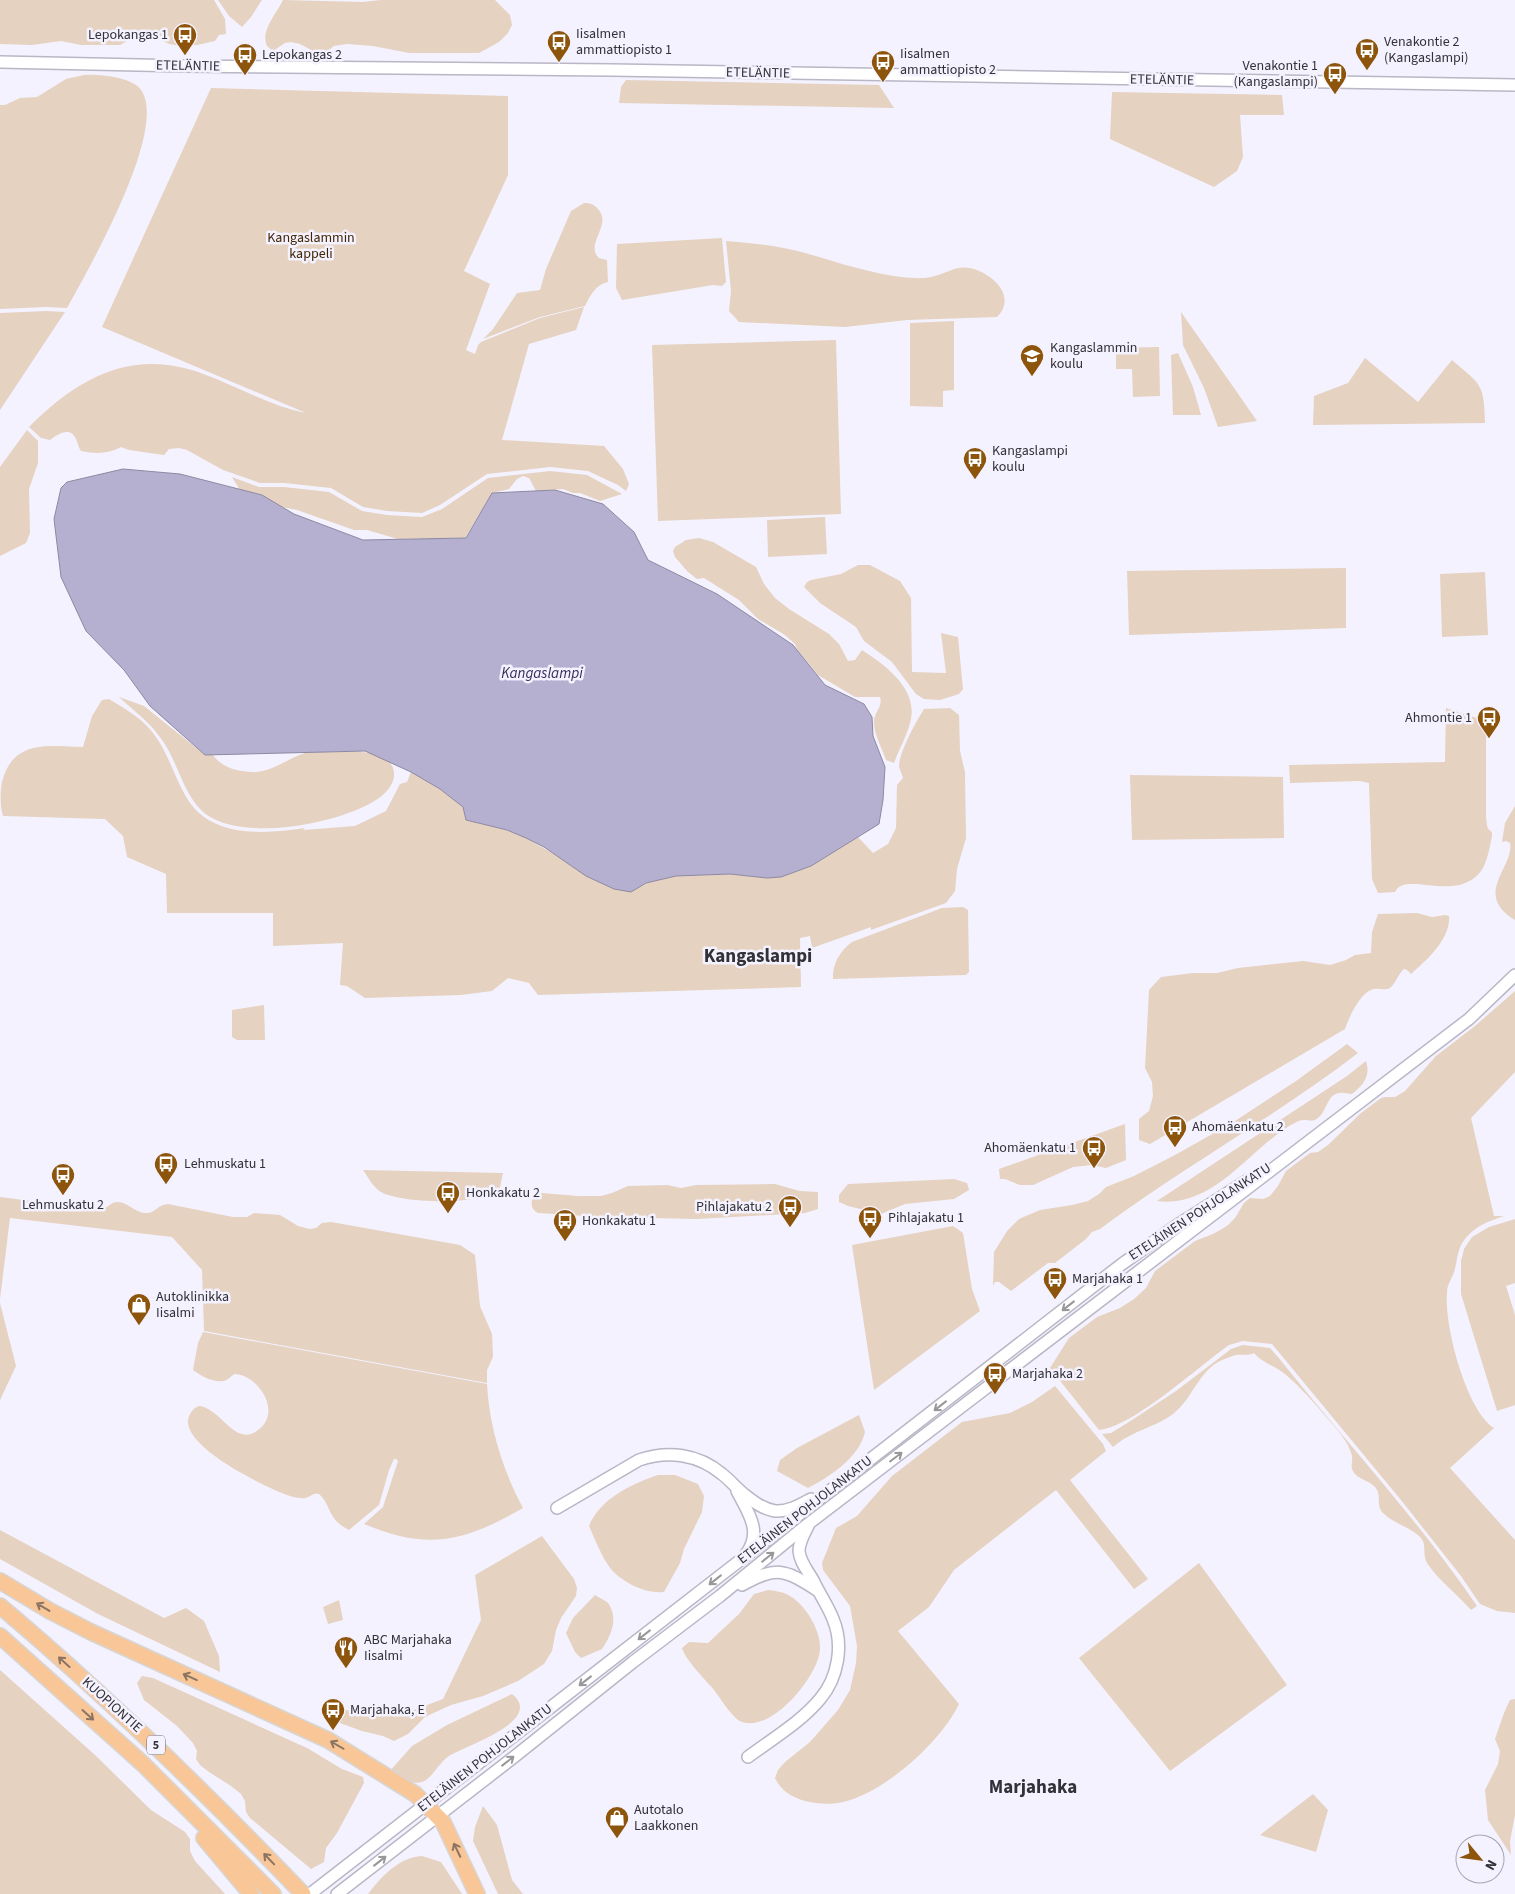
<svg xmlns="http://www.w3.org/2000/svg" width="1515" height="1894" font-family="'Source Sans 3',sans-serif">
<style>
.green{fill:#e5d2c1}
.water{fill:#b5afd0;stroke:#8e89a2}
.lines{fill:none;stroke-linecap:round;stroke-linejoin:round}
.secondary-casing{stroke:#b9b6c5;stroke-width:14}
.highway-casing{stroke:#d6d6d7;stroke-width:18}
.secondary{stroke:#fff;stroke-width:11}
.highway{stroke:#f9c797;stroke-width:15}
.oneway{stroke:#98989b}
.oneway2{stroke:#8c7462}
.labels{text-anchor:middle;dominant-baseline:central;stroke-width:5;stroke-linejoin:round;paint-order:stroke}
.shield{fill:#f4f2ff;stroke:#6c6b73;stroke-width:1}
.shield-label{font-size:12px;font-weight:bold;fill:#323137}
.poi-label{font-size:14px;fill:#323137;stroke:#f4f2ff;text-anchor:start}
.street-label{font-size:14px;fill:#323137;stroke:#f4f2ff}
.park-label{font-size:14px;fill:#402403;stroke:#f4f2ff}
.water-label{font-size:15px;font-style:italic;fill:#362b57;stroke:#f4f2ff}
.district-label{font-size:19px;font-weight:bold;fill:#323137;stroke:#f4f2ff}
</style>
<rect width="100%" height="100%" fill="#f4f2ff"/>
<!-- green -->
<g class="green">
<path d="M0 0H214L225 19 226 34 219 35 215 41 197 45 180 46 169 44 154 37 146 36 133 38 120 45H81L61 41 32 45 0 44Z"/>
<path d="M218 0H262L251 17 242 27 229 16Z"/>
<path d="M283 0 362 2 381 0H495L510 15 512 25 508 33 499 42 479 53H409L373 46 347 44 334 46 326 52 313 51 300 44 291 42 285 43 273 51 267 46C260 31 277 13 283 0Z"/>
<path d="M84 75C99 74 132 77 141 90 169 129 88 270 67 308L46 307 0 309V105H5L20 98 37 97 66 79Z"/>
<path d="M626 80 879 85 894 108 619 103 621 87Z"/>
<path d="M211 88 508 96V175L464 271 490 284 466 350 475 354 478 345 481 342 540 318 584 307 576 330 529 344 502 440 604 446 623 469 629 484 626 491 618 485 588 471 550 467 487 474 440 505 422 513 387 511 363 507 331 488 284 483H260L223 470 187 450 179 448 169 449 164 455 129 450 121 447C108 454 96 454 81 451 78 447 78 443 76 439 70 426 58 434 50 440L41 438 29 427C80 376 135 347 206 375 238 387 273 407 306 413L102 327Z"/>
<path d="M1112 92 1282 95 1284 115H1240L1243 157 1237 171 1214 187 1110 139Z"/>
<path d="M584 203C590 203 594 204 598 209 613 225 584 244 599 258L607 260 608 282C596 284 590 296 585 306L540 317 483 339 493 329 517 293 540 290 546 269 571 211Z"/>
<path d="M722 238 726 282 722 286 713 285 622 300 616 288 617 244Z"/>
<path d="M726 241C753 243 779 246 805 253 837 262 868 273 901 277 911 278 922 279 931 277 950 273 958 262 979 271 998 279 1015 299 997 317L907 320 845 327 739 322 729 311 731 291Z"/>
<path d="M46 311 65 312 0 410V313Z"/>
<path d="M1181 312 1257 421 1218 427 1204 388 1183 345Z"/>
<path d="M954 321V390L943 391V407L910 406V323Z"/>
<path d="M836 340 841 514 658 521 652 345Z"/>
<path d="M1159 347 1160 396 1133 397 1132 369H1116V348Z"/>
<path d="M1178 353 1193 387 1201 415H1173L1171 355Z"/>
<path d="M1365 358 1418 402 1452 360C1481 385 1484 383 1485 423L1313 425 1314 396 1348 383Z"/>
<path d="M27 430 38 441V463L29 489 30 533 26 543 0 556V467Z"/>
<path d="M550 471 587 475 622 494 600 501 580 493H573L563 489 536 491 529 478 523 476 517 479 509 489 492 493 465 538 398 539 367 530H354L297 510 246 500 232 477 259 487H284L329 492 362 511 387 515 422 517 442 509 488 478Z"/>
<path d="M825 517 827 554 768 557 767 520Z"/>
<path d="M699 538 713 542 756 567 764 584 775 598 789 609 829 634 839 644 848 661 855 660 862 650C885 665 917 688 911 719 908 734 899 749 894 763L886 760C882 748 873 733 874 720 875 712 883 706 880 697H855L818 675 797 649 795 644 785 635 758 619 739 600 704 578 697 579 687 571 675 557 673 551 675 547 686 540Z"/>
<path d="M858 565H870L900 581 911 598 912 672 946 673 941 633 958 637 963 689 959 694 940 700 924 699 916 694 892 662 864 641 856 627 820 603 804 587 807 582 811 580 841 574Z"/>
<path d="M1346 568V628L1129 635 1127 571Z"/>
<path d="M1485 572 1488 635 1442 637 1440 574Z"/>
<path d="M119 697 144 706 205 755 212 754C223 769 239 772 256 772 274 771 288 758 305 753 313 751 323 752 331 752 349 751 396 748 394 776 393 786 385 794 376 800 339 824 234 845 200 809 184 792 178 766 166 746 152 723 137 714 119 697Z"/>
<path d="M109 699C122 707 136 715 146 725 166 745 172 772 185 795 209 839 263 834 305 828L303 830 355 826 386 811 400 784 407 782 411 772 440 789 463 807 466 820 507 830 526 838 614 889 631 891 646 883 676 876 730 874 767 878 781 877 811 866 858 837 873 853 888 844 896 828 897 785 903 778C902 774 900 770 899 767 899 752 916 722 924 709L950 708 959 715 960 751 965 772 966 838 957 869 955 891 946 903 871 930V927L812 948 810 936 800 938 801 987 538 995 529 983 508 978 492 991 461 995 365 998 347 986 340 985 343 943 273 946V913H167L166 874 127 857 123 836 105 819 3 816C0 806 0 793 2 782 13 739 48 746 83 747L92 716 102 700Z"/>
<path d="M1446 708 1486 721V817C1487 823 1486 829 1492 832V836C1490 846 1488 857 1484 866 1462 907 1405 869 1395 892L1378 893 1372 879 1369 783 1360 781 1290 783 1289 765 1445 762Z"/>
<path d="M1130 775 1283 777 1284 838 1132 840Z"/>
<path d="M1515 806V920C1472 893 1515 867 1510 843L1506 841 1502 842 1505 823Z"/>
<path d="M963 907 968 910 969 972 966 975 833 979C832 964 840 951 852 942L942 908Z"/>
<path d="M1417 913 1432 917 1445 915 1449 916C1451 939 1426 961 1411 974L1407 970 1404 969C1398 974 1396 983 1390 988 1384 991 1380 988 1374 989 1361 991 1349 1017 1345 1029L1150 1144 1139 1140V1119L1149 1111 1153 1096 1152 1082 1145 1068 1149 990 1161 977 1193 973H1217L1238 968 1303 961 1330 965 1346 960 1355 955 1371 953 1372 932 1378 914Z"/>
<path d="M1515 991V1072L1471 1118 1494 1216H1504C1489 1221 1475 1226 1465 1239 1456 1250 1458 1263 1453 1275 1450 1281 1447 1286 1447 1293 1444 1325 1466 1410 1494 1428L1450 1468 1515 1540V1613L1497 1611 1480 1604 1461 1576 1401 1500 1272 1344 1243 1341 1229 1345C1199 1366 1133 1427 1099 1430L1050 1368 1069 1338 1097 1317 1120 1308 1134 1299 1146 1288 1155 1271 1195 1241 1213 1234 1227 1226 1235 1218 1244 1203 1250 1198 1263 1199 1270 1196 1278 1186 1286 1171 1310 1153 1318 1152 1328 1145 1361 1113 1381 1098 1386 1097H1395L1405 1091 1436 1056 1475 1026Z"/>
<path d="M264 1005 265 1040H237L232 1037V1010Z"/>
<path d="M1347 1044 1358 1053C1275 1117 1183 1167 1100 1229L1092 1232 1086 1239 1055 1263H1048L1011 1291 999 1282H995L993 1286 994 1252 1007 1231 1019 1219 1040 1210 1072 1205 1088 1201 1099 1194 1106 1187 1134 1176 1175 1155 1232 1123 1296 1081Z"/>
<path d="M1366 1061C1371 1076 1363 1085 1352 1094 1348 1094 1344 1092 1340 1093 1327 1094 1327 1111 1318 1118 1313 1122 1310 1120 1304 1120 1298 1120 1291 1125 1286 1128 1245 1155 1212 1208 1157 1201L1347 1076Z"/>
<path d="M1125 1124 1126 1160 1106 1168 1092 1165 1073 1167 1033 1185H1020L1005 1179H1000L999 1169Z"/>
<path d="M363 1170 503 1173 500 1187C486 1207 403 1203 383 1193 374 1189 368 1177 363 1170Z"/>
<path d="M954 1179 967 1183 969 1190 954 1199 905 1204 881 1214 848 1206 839 1202V1195L848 1184Z"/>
<path d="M775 1184 800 1191 818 1192V1209L805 1213 697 1219 601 1217 538 1213C532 1210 530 1205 533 1198L542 1193 578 1196H601L612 1193 628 1186 667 1185 681 1188 696 1185Z"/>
<path d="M0 1197 100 1210C107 1209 110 1202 118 1202 128 1202 136 1214 147 1213 155 1213 157 1205 168 1204L233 1217H247L254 1213 280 1215 298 1226 310 1229 316 1228 322 1223 331 1222 460 1245 475 1255 480 1306 492 1334 493 1357 487 1370V1383L204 1331 202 1270 172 1237 10 1218 0 1299Z"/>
<path d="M1515 1219V1283L1506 1286 1515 1315V1405L1497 1411 1461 1294V1261L1464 1249 1472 1237 1489 1227Z"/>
<path d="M953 1226 963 1233 972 1289 980 1311 874 1390 852 1245Z"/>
<path d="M0 1303 16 1366 0 1400Z"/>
<path d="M203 1332 487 1384C489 1426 503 1471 523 1508 463 1542 429 1551 364 1524L383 1507 398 1461 396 1459H394L389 1470 379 1505 349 1530C327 1519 332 1506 319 1494 313 1493 313 1495 308 1497 303 1500 295 1497 290 1496 267 1488 185 1449 188 1420 189 1414 193 1408 199 1406 221 1408 235 1448 258 1430 283 1412 258 1375 235 1374 231 1376 228 1380 224 1381 214 1383 201 1376 193 1370L198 1343Z"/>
<path d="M1243 1345 1270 1348 1278 1357C1344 1440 1417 1518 1477 1606L1471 1610C1457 1594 1439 1581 1427 1563 1422 1554 1427 1545 1421 1538 1411 1527 1394 1524 1383 1513 1375 1505 1383 1494 1374 1486 1368 1480 1357 1479 1353 1471 1350 1466 1353 1461 1352 1456 1349 1442 1336 1428 1327 1418 1314 1402 1300 1387 1285 1374 1275 1366 1261 1362 1254 1353 1248 1356 1242 1354 1236 1355 1230 1357 1223 1359 1218 1362 1197 1375 1192 1399 1173 1414 1154 1428 1133 1430 1113 1447L1102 1434 1111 1433 1129 1422 1176 1391 1231 1349Z"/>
<path d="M1055 1386 1103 1444 1106 1451 1070 1480 1148 1579 1134 1589 1056 1490 954 1570 929 1607 898 1631 959 1704C941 1742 884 1793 843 1802 831 1805 818 1804 805 1801 792 1797 781 1791 775 1778L778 1770 785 1762 810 1742 838 1710 850 1690 856 1663 857 1646 850 1606 823 1570 822 1563 836 1528 857 1516 892 1476 962 1422 1010 1413 1032 1402Z"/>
<path d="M859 1415 865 1432C859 1458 829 1477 808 1488L777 1471 780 1460 797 1448Z"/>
<path d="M658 1475H675L698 1484 704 1496 702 1512 684 1549 680 1563 664 1592C646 1594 623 1583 611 1569 602 1558 595 1539 589 1526 600 1499 631 1484 658 1475Z"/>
<path d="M0 1530 164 1618 186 1608 204 1621 219 1656 220 1672 98 1614 0 1559Z"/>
<path d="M542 1536 574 1579 577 1588 576 1596 561 1618 556 1630 552 1651 544 1664 518 1681 483 1696 451 1705 425 1717 408 1734 394 1741 383 1736 362 1731 337 1722 341 1710 406 1713 443 1699 481 1620 475 1575Z"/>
<path d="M1199 1563 1287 1685 1170 1771 1079 1658Z"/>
<path d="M768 1590C787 1592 794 1596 806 1611 814 1622 821 1637 820 1650 818 1677 768 1738 738 1720 731 1715 720 1698 714 1690 705 1679 686 1661 682 1648L689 1642 708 1643 739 1614 754 1594Z"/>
<path d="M595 1595C599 1598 605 1600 608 1603 619 1618 611 1636 602 1649L581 1658 575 1652 566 1633 573 1618Z"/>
<path d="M339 1600 343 1620 328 1624 323 1607Z"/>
<path d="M0 1670 95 1755 151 1810 185 1832 190 1839V1851L195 1861 225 1894H0Z"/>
<path d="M142 1676 153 1678 307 1748 342 1769 363 1777 364 1783 337 1833 326 1848 324 1862 311 1869 250 1818 246 1812 245 1801 241 1794 231 1786 209 1772 200 1765 196 1759 197 1751 193 1743 177 1726 144 1700 137 1683Z"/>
<path d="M512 1694C546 1721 462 1747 449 1756 439 1762 432 1779 422 1782 410 1785 399 1777 389 1772L412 1746 447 1725Z"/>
<path d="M1515 1699V1815L1510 1841 1511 1855 1488 1820 1485 1790 1498 1764 1500 1751 1495 1739 1504 1713 1510 1700Z"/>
<path d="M1313 1794 1328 1810 1316 1852 1260 1835Z"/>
<path d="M483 1806 497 1825 512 1880 523 1894H498L473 1841 475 1827Z"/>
<path d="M422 1856 441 1862 462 1894H368C381 1877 399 1857 422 1856Z"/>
</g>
<!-- water -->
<path class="water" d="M123 469 180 474 262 495 294 514 363 540 466 538 492 493 555 490 603 504 634 532 648 560 717 594 793 645 825 685 864 704 872 717 873 736 885 767 883 800 879 824 811 866 781 877 767 878 730 874 676 876 646 883 631 892 614 889 586 876 544 847 526 838 507 830 466 820 463 807 440 789 411 772 365 751 205 755 150 706 124 670 86 631 61 577 54 519 61 488 67 482Z"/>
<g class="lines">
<!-- secondary casing -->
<g class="secondary-casing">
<g id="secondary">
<path d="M0 62 185 66 612 70 1515 85"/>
<path d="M737 1491C748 1512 763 1532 746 1554"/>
<path d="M557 1508 639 1460C668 1450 698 1454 722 1474 730 1480 736 1488 745 1495 754 1502 763 1509 775 1511 788 1512 800 1505 811 1499"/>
<path d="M742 1585C777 1566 784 1569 817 1590"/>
<path d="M748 1757C772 1739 801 1722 820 1699 838 1678 844 1645 833 1619 828 1606 820 1595 814 1582 809 1572 800 1563 799 1551 799 1542 804 1534 808 1526"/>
<path d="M310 1894 1122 1264 1176 1226 1248 1180"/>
<path d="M337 1894 514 1757 633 1662 720 1596 808 1524 1469 1019 1515 975"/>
</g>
</g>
<!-- highway casing -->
<g class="highway-casing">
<g id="highway">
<path d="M0 1581 50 1611 91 1632 328 1740 415 1794 443 1822 477 1894"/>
<path d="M0 1606C107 1696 206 1793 303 1894"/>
<path d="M0 1636 143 1764 273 1894"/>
<path d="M204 1838 251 1894"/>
</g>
</g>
<!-- secondary -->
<use href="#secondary" class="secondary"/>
<!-- highway -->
<use href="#highway" class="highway"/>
</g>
<!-- one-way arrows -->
<defs><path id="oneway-shaft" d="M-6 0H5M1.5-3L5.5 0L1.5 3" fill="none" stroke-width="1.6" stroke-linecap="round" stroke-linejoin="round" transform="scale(1.25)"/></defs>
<g class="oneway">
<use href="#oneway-shaft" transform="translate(1068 1306) rotate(142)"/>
<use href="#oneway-shaft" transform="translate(940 1406) rotate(142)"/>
<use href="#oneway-shaft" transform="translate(896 1457) rotate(-37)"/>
<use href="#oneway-shaft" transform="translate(768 1557) rotate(-39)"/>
<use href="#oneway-shaft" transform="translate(715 1580) rotate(142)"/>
<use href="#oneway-shaft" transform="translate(644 1635) rotate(142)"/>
<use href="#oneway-shaft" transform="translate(585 1681) rotate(142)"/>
<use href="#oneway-shaft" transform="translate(508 1761) rotate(-38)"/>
<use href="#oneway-shaft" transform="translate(380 1861) rotate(-38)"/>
</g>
<g class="oneway2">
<use href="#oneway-shaft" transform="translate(43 1607) rotate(-149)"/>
<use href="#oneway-shaft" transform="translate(64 1662) rotate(-138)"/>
<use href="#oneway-shaft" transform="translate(190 1677) rotate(-156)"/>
<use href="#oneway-shaft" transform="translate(88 1715) rotate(42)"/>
<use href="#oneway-shaft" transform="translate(337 1745) rotate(-150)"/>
<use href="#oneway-shaft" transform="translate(457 1850) rotate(-116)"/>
<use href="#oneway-shaft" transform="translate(269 1859) rotate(-134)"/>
</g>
<!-- icons -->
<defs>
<g id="bus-pin" transform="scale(1.25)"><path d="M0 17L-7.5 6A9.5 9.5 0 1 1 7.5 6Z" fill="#8d540c" stroke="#f4f2ff"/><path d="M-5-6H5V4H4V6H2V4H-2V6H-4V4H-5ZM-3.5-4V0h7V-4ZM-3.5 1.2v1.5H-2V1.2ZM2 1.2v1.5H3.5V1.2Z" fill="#fff"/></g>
<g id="school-pin" transform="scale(1.25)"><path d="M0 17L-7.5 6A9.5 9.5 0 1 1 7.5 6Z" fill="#8d540c" stroke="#f4f2ff"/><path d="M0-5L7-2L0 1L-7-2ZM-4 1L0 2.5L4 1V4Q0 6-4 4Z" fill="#fff"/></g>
<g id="shop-pin" transform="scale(1.25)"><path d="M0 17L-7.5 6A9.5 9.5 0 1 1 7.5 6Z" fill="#8d540c" stroke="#f4f2ff"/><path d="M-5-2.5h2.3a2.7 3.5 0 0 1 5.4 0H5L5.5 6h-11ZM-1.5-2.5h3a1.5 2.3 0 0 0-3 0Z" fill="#fff"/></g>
<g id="restaurant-pin" transform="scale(1.25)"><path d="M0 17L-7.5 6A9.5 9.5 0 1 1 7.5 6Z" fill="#8d540c" stroke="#f4f2ff"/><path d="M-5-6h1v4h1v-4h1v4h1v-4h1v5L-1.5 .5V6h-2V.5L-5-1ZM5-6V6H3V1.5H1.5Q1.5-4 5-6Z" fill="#fff"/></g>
</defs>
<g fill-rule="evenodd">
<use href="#bus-pin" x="185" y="35"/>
<use href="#bus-pin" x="559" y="42"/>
<use href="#bus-pin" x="1367" y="50"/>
<use href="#bus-pin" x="245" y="55"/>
<use href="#bus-pin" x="883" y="62"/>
<use href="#bus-pin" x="1335" y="74"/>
<use href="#school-pin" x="1032" y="356"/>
<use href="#bus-pin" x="975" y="459"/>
<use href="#bus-pin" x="1489" y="718"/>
<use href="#bus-pin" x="1175" y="1127"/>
<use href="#bus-pin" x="1094" y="1148"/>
<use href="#bus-pin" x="166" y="1164"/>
<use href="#bus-pin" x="63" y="1175"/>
<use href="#bus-pin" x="448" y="1193"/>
<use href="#bus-pin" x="790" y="1207"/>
<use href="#bus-pin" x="870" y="1218"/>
<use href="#bus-pin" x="565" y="1221"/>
<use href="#bus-pin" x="1055" y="1279"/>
<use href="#shop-pin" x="139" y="1305"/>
<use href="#bus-pin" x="995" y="1374"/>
<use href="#restaurant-pin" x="346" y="1648"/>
<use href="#bus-pin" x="333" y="1710"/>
<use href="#shop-pin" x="617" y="1818"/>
</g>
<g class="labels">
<!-- shield labels -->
<rect class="shield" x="147" y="1735.5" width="18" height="19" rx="4"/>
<g class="shield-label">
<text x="156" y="1745">5</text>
</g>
<!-- poi labels -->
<g class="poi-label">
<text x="576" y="34">Iisalmen<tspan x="576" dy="16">ammattiopisto 1</tspan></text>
<text x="168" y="35" text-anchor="end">Lepokangas 1</text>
<text x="1384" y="42">Venakontie 2<tspan x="1384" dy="16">(Kangaslampi)</tspan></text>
<text x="900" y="54">Iisalmen<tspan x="900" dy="16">ammattiopisto 2</tspan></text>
<text x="262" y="55">Lepokangas 2</text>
<text x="1318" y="66" text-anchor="end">Venakontie 1<tspan x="1318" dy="16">(Kangaslampi)</tspan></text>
<text x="1050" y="348">Kangaslammin<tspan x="1050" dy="16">koulu</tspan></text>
<text x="992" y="451">Kangaslampi<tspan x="992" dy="16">koulu</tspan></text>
<text x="1472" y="718" text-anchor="end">Ahmontie 1</text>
<text x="1192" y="1127">Ahomäenkatu 2</text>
<text x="1076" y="1148" text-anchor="end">Ahomäenkatu 1</text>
<text x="184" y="1164">Lehmuskatu 1</text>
<text x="466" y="1193">Honkakatu 2</text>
<text x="63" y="1205" text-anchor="middle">Lehmuskatu 2</text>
<text x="772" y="1207" text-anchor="end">Pihlajakatu 2</text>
<text x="888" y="1218">Pihlajakatu 1</text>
<text x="582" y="1221">Honkakatu 1</text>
<text x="1072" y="1279">Marjahaka 1</text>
<text x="156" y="1297">Autoklinikka<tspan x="156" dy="16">Iisalmi</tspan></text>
<text x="1012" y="1374">Marjahaka 2</text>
<text x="364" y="1640">ABC Marjahaka<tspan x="364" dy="16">Iisalmi</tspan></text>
<text x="350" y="1710">Marjahaka, E</text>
<text x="634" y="1810">Autotalo<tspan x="634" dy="16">Laakkonen</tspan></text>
</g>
<!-- street labels -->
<g class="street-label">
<text transform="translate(188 66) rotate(1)">ETELÄNTIE</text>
<text transform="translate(758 73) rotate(1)">ETELÄNTIE</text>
<text transform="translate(1162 80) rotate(1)">ETELÄNTIE</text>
<text transform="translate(1200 1212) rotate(-33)">ETELÄINEN POHJOLANKATU</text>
<text transform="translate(805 1510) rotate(-38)">ETELÄINEN POHJOLANKATU</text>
<text transform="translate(112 1705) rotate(42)">KUOPIONTIE</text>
<text transform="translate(485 1758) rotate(-38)">ETELÄINEN POHJOLANKATU</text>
</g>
<!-- park labels -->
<g class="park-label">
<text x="311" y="238">Kangaslammin<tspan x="311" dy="16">kappeli</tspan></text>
</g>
<!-- water labels -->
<g class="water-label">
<text x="542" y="673">Kangaslampi</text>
</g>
<!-- district labels -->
<g class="district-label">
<text x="758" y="956">Kangaslampi</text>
<text x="1033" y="1787">Marjahaka</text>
</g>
</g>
<!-- north arrow -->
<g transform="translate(1480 1859) rotate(119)"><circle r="24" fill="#f4f2ff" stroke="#a6a5af"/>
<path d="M0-4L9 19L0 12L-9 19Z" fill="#8d540c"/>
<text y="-8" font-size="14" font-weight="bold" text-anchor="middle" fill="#323137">N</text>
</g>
</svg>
